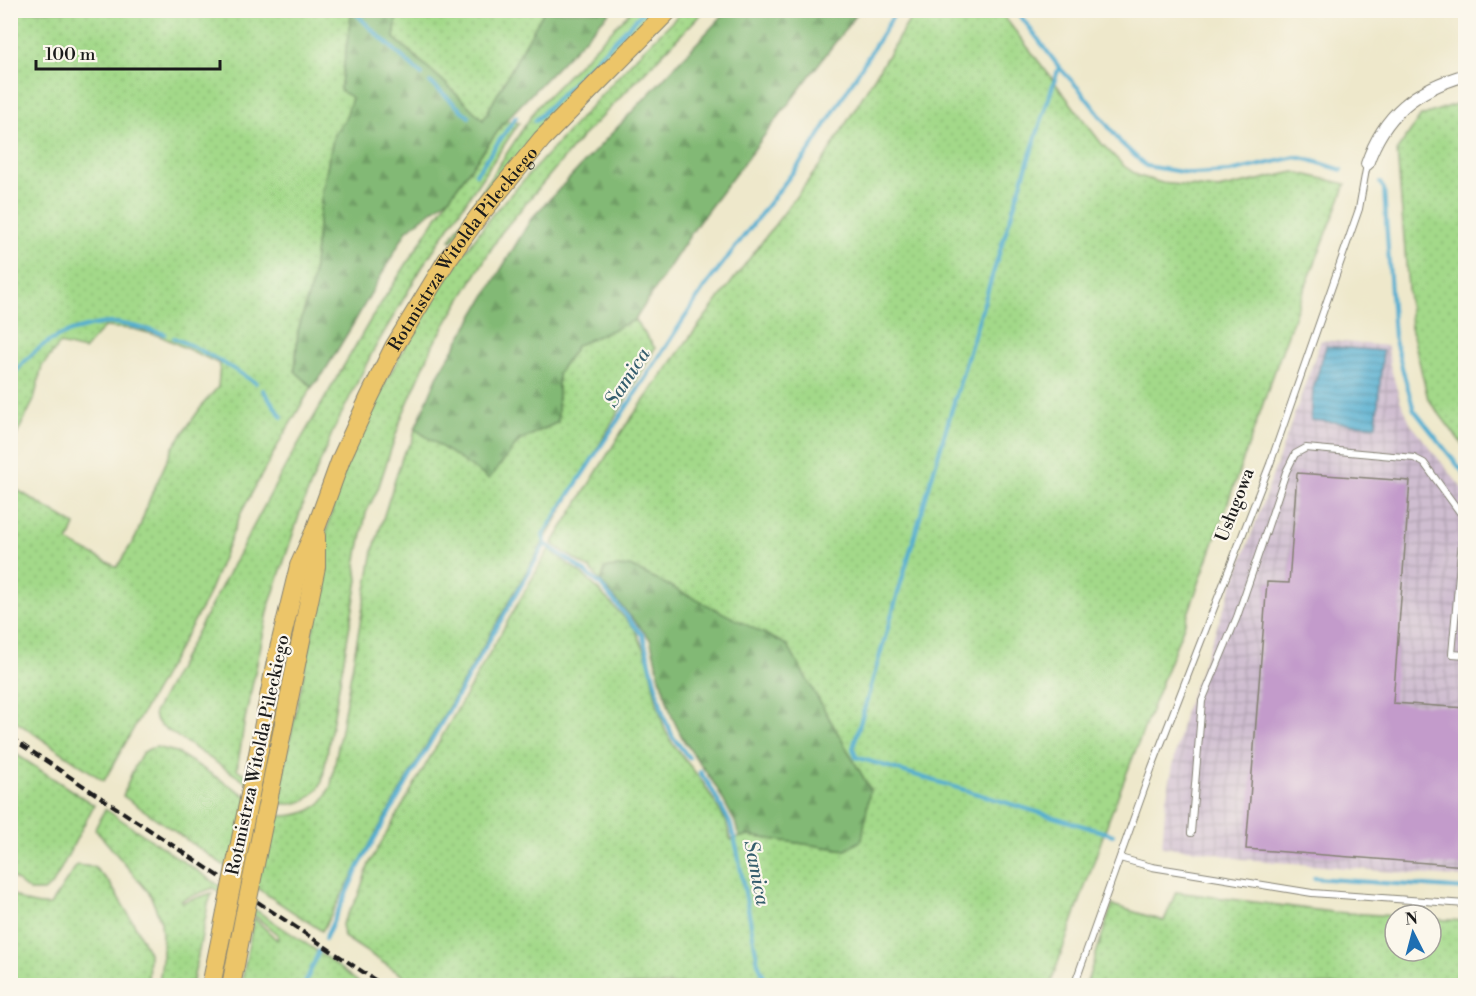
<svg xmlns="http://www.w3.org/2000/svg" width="1476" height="996" font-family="'Libre Bodoni',serif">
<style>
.industrial{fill:url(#industrial-grid)}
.grass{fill:url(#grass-dots);stroke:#607a52;stroke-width:1.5}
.forest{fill:url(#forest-firs);stroke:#4f6a48;stroke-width:1.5}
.water{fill:url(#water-rules);stroke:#376476;stroke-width:1.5}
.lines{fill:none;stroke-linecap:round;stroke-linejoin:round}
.stream{stroke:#52add0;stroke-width:4}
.building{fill:#c39bcb}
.lane-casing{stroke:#858274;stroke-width:8}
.street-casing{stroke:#858274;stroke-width:14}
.primary-casing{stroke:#858274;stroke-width:20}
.lane{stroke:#fff;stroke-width:6}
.street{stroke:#fff;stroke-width:12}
.primary{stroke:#ecc569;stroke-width:18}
.rail{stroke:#1c1c1c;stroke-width:4;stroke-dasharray:9 4.5;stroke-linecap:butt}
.primary-bridge-casing{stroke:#858274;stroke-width:20;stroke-linecap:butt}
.primary-bridge{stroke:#ecc569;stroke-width:18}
.labels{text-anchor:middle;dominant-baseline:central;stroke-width:4.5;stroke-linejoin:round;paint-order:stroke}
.street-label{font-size:18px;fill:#1c1c1c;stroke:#fbf7ec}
.water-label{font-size:20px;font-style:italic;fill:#345d6d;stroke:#fbf7ec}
</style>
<defs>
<pattern id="industrial-grid" width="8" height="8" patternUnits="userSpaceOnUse" patternTransform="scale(1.5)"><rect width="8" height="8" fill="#cfbdd0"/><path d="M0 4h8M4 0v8" fill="none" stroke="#b1a2b2"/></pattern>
<pattern id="grass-dots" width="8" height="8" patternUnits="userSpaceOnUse" patternTransform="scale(1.5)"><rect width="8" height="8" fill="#a3d989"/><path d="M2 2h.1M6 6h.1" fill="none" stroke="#8cba76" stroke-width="1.8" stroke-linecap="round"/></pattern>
<pattern id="forest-firs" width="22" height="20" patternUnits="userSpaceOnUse" patternTransform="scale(1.5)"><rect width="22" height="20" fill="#82b975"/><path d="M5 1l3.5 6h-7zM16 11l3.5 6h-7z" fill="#709e65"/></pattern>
<pattern id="water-rules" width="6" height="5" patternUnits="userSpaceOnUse" patternTransform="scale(1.5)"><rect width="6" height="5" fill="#52add0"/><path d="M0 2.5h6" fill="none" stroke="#438ca8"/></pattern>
</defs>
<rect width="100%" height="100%" fill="#fbf7ec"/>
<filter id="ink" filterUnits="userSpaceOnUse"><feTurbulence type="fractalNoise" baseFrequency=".0167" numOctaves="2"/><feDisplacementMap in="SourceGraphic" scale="12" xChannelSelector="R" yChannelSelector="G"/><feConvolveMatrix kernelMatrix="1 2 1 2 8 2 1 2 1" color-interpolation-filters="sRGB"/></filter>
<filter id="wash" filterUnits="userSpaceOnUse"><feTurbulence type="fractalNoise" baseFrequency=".008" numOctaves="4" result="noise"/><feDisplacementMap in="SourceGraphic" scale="24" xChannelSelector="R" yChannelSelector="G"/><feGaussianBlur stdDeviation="1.35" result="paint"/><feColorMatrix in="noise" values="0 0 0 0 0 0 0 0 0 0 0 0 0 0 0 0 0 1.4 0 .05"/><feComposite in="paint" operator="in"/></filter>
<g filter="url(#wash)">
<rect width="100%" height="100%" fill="#eee8cb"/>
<!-- industrial -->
<path class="industrial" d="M1321 340 1388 346 1390 365 1400 400 1411 424 1465 492V878L1242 859 1198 850 1162 847 1166 799 1184 714 1248 544Z"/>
<!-- grass -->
<g class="grass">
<path d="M11 11H358L351 16 341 90 352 98 345 120 334 134 322 193 312 283 298 331 295 371 312 387 284 434 241 513 206 600 104 781 11 718V486L75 525 68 542 117 567 136 537 150 498 173 447 204 403 218 387 220 364 160 336 133 329 104 327 84 350 60 344 42 366 34 400 11 446Z"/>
<path d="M385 11H544L483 120 443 81 394 38 397 16Z"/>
<path d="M631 11H658L452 241 450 240 537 107Z"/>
<path d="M683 11H704L580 139 501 233 434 343 402 416 378 489 366 513 356 564 358 580 322 782C313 800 297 807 277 803L160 725 155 718 154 713 286 465 371 319 449 198 506 120 519 123 424 264 373 351 333 431 303 504 270 603 245 719 237 769 278 797 319 601 326 533 340 479 371 408 434 295 491 216 636 57Z"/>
<path d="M915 11H1000L1102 144 1124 166 1139 176 1162 183 1218 189 1294 172 1346 184 1298 306 1183 628 1109 819 1050 985H417L344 937 342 924 358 896 369 864 549 549 589 580 635 629 648 659 657 703 665 730 674 746 702 781 726 821 731 840 739 837 749 836 846 850 870 789 787 645 605 568 601 582 590 569 552 544 624 428 687 341 823 161Z"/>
<path d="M1465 101H1466L1465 448 1428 399 1411 327 1397 150 1421 116Z"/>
<path d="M635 320 655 348 377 831 322 931C255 888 189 841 123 796L132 772 142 753 149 749 156 747 176 752 279 816C295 816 314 813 324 799 327 795 329 789 331 785L373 551 403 454 412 442 415 429 489 479 519 441 558 422V373L577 345Z"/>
<path d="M11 751 94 805 53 884 44 891H30L11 876Z"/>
<path d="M105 809 323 955 362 985H241L254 918 277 940 278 935 255 916 213 888 181 900 183 902 212 893 208 905 192 985H159L163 952 161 922 150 894 95 829Z"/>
<path d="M77 865 94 867 109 882 136 927 149 953 148 985H11V893C23 902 34 906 50 905Z"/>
<path d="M1176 892 1332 912 1395 916V951H1431V919L1465 921V985H1086L1112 905 1164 921Z"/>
</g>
<!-- forest -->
<g class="forest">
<path d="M358 11H385L397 16 394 38 443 81 483 120 544 11H611L506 120 449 198 407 230 355 321 323 374 312 387 295 371 298 331 312 283 322 193 334 134 345 120 352 98 340 90 351 16Z"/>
<path d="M727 11H859L698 223 635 320 577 345 558 373V422L519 441 489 479 415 429 437 377 531 219Z"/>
<path d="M630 566 787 645 870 789 862 840 846 850 749 836 739 837 735 822 715 785 684 741 672 717 659 674 650 639 601 582 605 568Z"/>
</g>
<!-- water -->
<path class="water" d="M1326 346 1383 351 1376 426 1311 420 1313 389Z"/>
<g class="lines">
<!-- stream -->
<g class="stream">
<path d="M353 10 369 27 422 75"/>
<path d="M1016 10 1059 67 1081 91 1121 143 1146 166 1194 174 1230 172 1296 157 1310 160 1342 170"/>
<path d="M1059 67C984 292 919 521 853 748L856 757 1113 835"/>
<path d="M430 82 469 117"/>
<path d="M535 121 645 10"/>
<path d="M476 174 516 117"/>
<path d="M1380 183 1384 189 1394 337 1403 371 1414 410 1466 476"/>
<path d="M174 338C203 350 229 366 256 383"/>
<path d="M10 379C30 352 50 336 82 328 92 325 103 323 114 323 131 324 148 330 165 334"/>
<path d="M263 390 282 417"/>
<path d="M689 758 673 737 664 717 643 636 600 584 572 562 545 544 543 535 704 288 810 150 897 10"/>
<path d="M700 772 710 786 730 823 737 849 758 963 768 986"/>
<path d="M1314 878 1466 889"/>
<path d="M325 939 360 864 545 544"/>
<path d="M304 986 319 951"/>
</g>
</g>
<g id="blocks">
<!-- building -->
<path class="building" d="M1297 473 1410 481 1393 703 1466 708V866L1246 849 1267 582 1289 583Z"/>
</g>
</g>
<g filter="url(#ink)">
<use href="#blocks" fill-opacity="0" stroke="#858274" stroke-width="1.5"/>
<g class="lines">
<!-- lane casing -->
<g class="lane-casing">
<g id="lane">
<path d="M1191 833 1202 701 1237 617 1261 547 1286 472 1295 454 1306 448 1414 458 1424 463 1464 518 1452 654 1466 655"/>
<path d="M1120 858 1152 867 1312 893 1466 904"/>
<path d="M1074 986 1152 767 1270 464 1359 209 1367 164"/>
</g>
</g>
<!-- street casing -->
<g class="street-casing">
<path id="street" d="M1367 164C1384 114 1416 89 1466 75"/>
</g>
<!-- primary casing -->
<g class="primary-casing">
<g id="primary">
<path id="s1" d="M253 780 276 661 299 566 316 528 341 459 369 398 394 347 447 260 478 217 542 139 669 10"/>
<path d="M270 791 316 567V536"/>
<path d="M211 986 228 902"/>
<path d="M231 986 245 913"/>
</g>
</g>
<!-- lane -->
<use href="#lane" class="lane"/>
<!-- street -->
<use href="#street" class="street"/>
<!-- primary -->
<use href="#primary" class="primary"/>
<!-- rail -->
<path class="rail" d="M10 737 384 986"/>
<!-- primary-bridge casing -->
<g class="primary-bridge-casing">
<g id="primary-bridge">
<path d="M228 902 253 780"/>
<path d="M245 913 270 791"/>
</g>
</g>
<!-- primary-bridge -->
<use href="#primary-bridge" class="primary-bridge"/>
</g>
</g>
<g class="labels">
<!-- street labels -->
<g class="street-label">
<text stroke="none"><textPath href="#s1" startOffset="578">Rotmistrza Witolda Pileckiego</textPath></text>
<text transform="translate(1235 505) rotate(-69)">Usługowa</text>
<text transform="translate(258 755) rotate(-78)">Rotmistrza Witolda Pileckiego</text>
</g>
<!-- water labels -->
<g class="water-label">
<text transform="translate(628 378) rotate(-57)">Samica</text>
<text transform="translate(756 873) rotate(79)">Samica</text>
</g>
</g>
<!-- margin -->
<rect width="1476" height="996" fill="none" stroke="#fbf7ec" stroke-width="36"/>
<!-- north arrow -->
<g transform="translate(1413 933) rotate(354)"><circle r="28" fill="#fbf7ec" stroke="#a29f99" stroke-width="1.5"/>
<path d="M0-4.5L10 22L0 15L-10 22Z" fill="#1f6fb2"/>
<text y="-9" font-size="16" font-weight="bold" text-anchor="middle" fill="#1c1c1c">N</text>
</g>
<!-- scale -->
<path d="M36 60v9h184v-9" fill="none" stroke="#1c1c1c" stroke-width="3"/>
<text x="45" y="60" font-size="18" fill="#1c1c1c" stroke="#fbf7ec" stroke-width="4.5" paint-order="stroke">100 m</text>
</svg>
